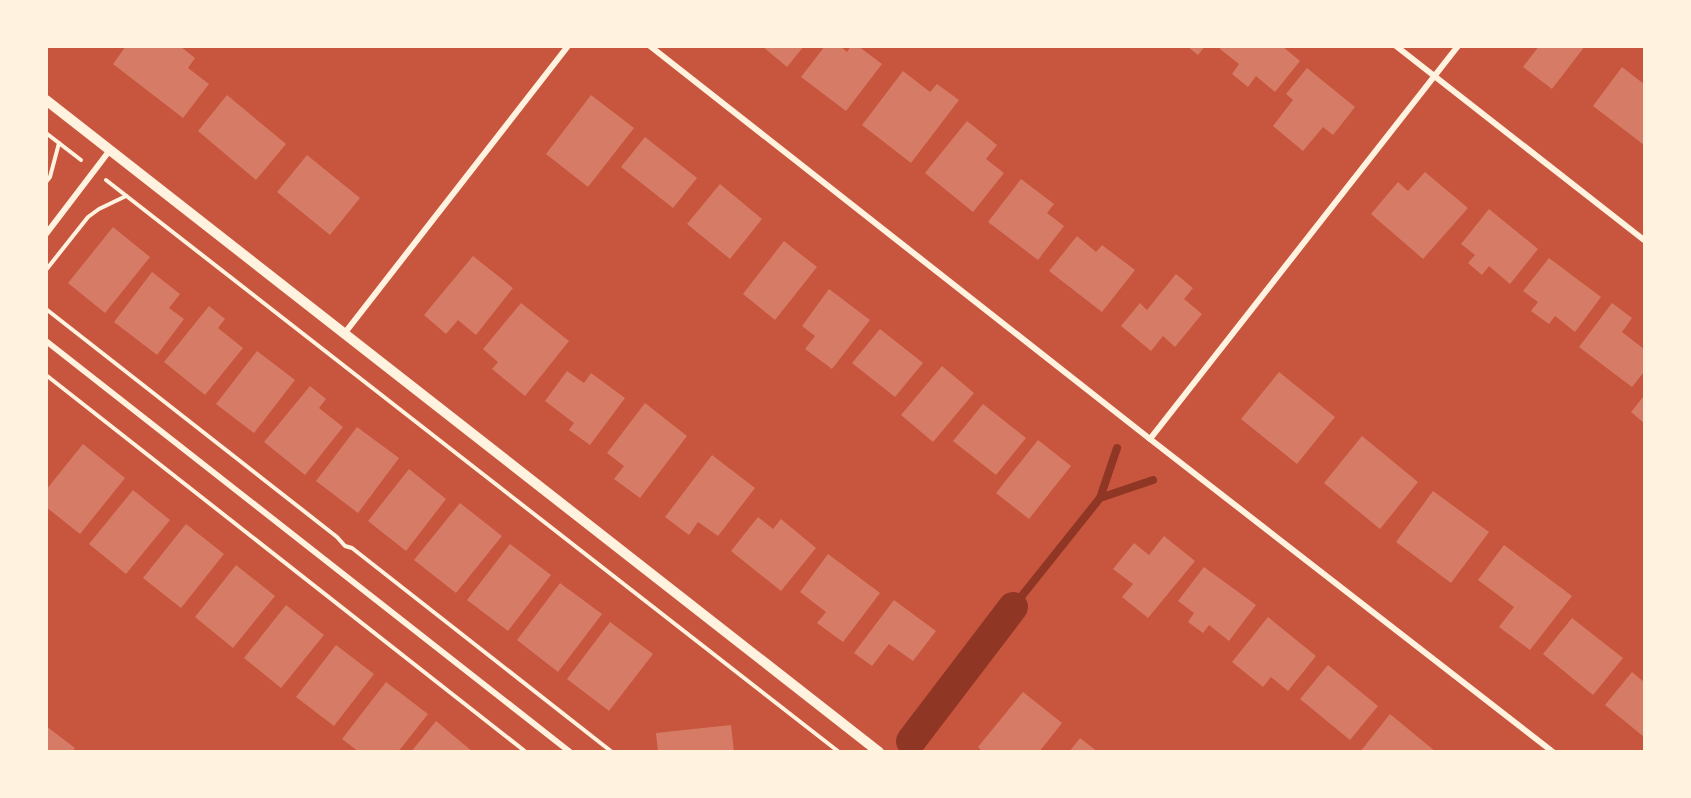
<svg xmlns="http://www.w3.org/2000/svg" width="1691" height="798" font-family="Overpass,sans-serif">
<style>
.lines{fill:none;stroke-linecap:round;stroke-linejoin:round}
.stream{stroke:#8f3625;stroke-width:8}
.canal{stroke:#8f3625;stroke-width:30}
.building{fill:#d67c66}
.path{stroke:#fff3e0;stroke-width:4}
.minor{stroke:#fff3e0;stroke-width:6}
.tertiary{stroke:#fff3e0;stroke-width:10}
</style>
<rect width="100%" height="100%" fill="#c8553d"/>
<g class="lines">
<!-- stream -->
<g class="stream">
<path d="M1100 498 1153 480"/>
<path d="M1013 607 1100 498 1117 448"/>
</g>
<!-- canal -->
<path class="canal" d="M911 741 1013 607"/>
</g>
<!-- building -->
<g class="building">
<path d="M126 46H180L195 58 188 68 209 84 183 118 113 64Z"/>
<path d="M762 46H804L787 67Z"/>
<path d="M825 46H840L847 52 851 46H858L882 64 846 111 801 77Z"/>
<path d="M1187 46H1205L1198 55Z"/>
<path d="M1222 46H1282L1300 61 1275 92 1256 76 1248 87 1232 74 1239 64 1220 49Z"/>
<path d="M1539 46H1585L1552 89 1523 67Z"/>
<path d="M1622 67 1644 84V145L1593 106Z"/>
<path d="M1307 68 1355 107 1333 135 1323 127 1303 151 1273 126 1293 100 1286 94Z"/>
<path d="M903 71 930 92 937 84 959 100 911 163 862 125Z"/>
<path d="M227 95 286 144 256 180 198 131Z"/>
<path d="M591 95 634 128 588 187 546 154Z"/>
<path d="M967 121 997 145 986 159 1004 173 973 212 925 173Z"/>
<path d="M645 137 697 178 673 208 621 167Z"/>
<path d="M307 155 360 198 330 235 277 192Z"/>
<path d="M1425 172 1468 208 1423 259 1371 214 1398 182 1408 191Z"/>
<path d="M1021 179 1054 204 1047 213 1064 226 1038 260 988 222Z"/>
<path d="M720 184 762 219 730 259 687 224Z"/>
<path d="M1489 209 1538 249 1510 284 1489 266 1482 275 1468 263 1475 255 1461 244Z"/>
<path d="M113 227 150 257 105 313 68 283Z"/>
<path d="M1077 236 1096 252 1102 245 1135 270 1102 312 1049 271Z"/>
<path d="M784 241 817 267 775 320 743 294Z"/>
<path d="M473 256 513 288 476 335 458 320 446 334 424 315Z"/>
<path d="M1549 258 1601 297 1575 332 1555 316 1549 324 1531 311 1538 302 1523 291Z"/>
<path d="M152 272 180 294 169 308 184 319 157 355 114 322Z"/>
<path d="M1176 274 1193 288 1184 299 1202 314 1175 347 1163 336 1151 351 1121 326 1140 303 1147 310Z"/>
<path d="M829 289 870 320 832 369 805 349 815 336 802 326Z"/>
<path d="M521 303 569 341 525 396 492 369 498 362 483 349Z"/>
<path d="M1612 303 1632 318 1622 332 1644 349V372L1632 387 1579 347Z"/>
<path d="M209 306 225 319 218 328 243 348 205 395 164 362Z"/>
<path d="M880 329 923 363 895 397 852 363Z"/>
<path d="M257 351 295 380 254 433 216 404Z"/>
<path d="M942 366 974 393 933 442 901 415Z"/>
<path d="M567 371 584 383 591 373 625 398 590 445 569 430 574 423 545 401Z"/>
<path d="M1279 372 1335 417 1297 464 1241 419Z"/>
<path d="M310 386 326 399 319 408 343 427 305 475 264 442Z"/>
<path d="M1644 396V423L1631 412Z"/>
<path d="M645 403 687 436 640 498 614 479 624 466 607 453Z"/>
<path d="M983 404 1026 438 996 475 953 441Z"/>
<path d="M357 427 399 458 358 513 316 481Z"/>
<path d="M1362 436 1418 482 1380 529 1324 483Z"/>
<path d="M1038 440 1071 466 1029 519 996 493Z"/>
<path d="M83 444 125 478 80 534 46 507V490Z"/>
<path d="M712 455 755 488 718 536 698 522 689 535 665 517Z"/>
<path d="M409 469 446 499 406 551 368 521Z"/>
<path d="M133 490 170 520 126 574 89 544Z"/>
<path d="M1433 491 1489 532 1451 583 1396 542Z"/>
<path d="M460 503 502 536 456 593 414 560Z"/>
<path d="M758 517 773 529 781 519 816 548 781 591 731 551Z"/>
<path d="M186 524 224 554 181 608 143 578Z"/>
<path d="M1164 536 1195 561 1148 618 1122 597 1133 584 1113 569 1134 543 1149 555Z"/>
<path d="M510 544 551 575 508 631 467 600Z"/>
<path d="M1504 545 1572 596 1530 650 1499 627 1514 607 1478 580Z"/>
<path d="M828 554 880 593 843 642 817 623 826 612 800 592Z"/>
<path d="M236 565 275 596 233 648 195 617Z"/>
<path d="M1204 567 1256 605 1229 641 1209 625 1203 633 1188 622 1194 613 1178 601Z"/>
<path d="M560 583 602 614 558 672 517 640Z"/>
<path d="M894 600 936 631 913 661 889 644 872 666 854 653Z"/>
<path d="M286 605 324 635 281 688 244 658Z"/>
<path d="M1268 617 1316 656 1288 691 1271 677 1263 687 1232 662Z"/>
<path d="M1572 618 1623 658 1593 695 1543 654Z"/>
<path d="M610 622 653 654 609 711 567 679Z"/>
<path d="M336 645 374 674 334 726 296 697Z"/>
<path d="M1328 665 1378 706 1350 740 1300 699Z"/>
<path d="M1632 672 1644 682V737L1605 705Z"/>
<path d="M386 682 428 714 398 752H359L342 739Z"/>
<path d="M1023 692 1062 723 1039 752H983L978 747Z"/>
<path d="M1390 714 1436 752H1360Z"/>
<path d="M436 721 473 752H411Z"/>
<path d="M731 725 734 752H658L656 733Z"/>
<path d="M46 726 75 748 72 752H46Z"/>
<path d="M1080 738 1098 752H1069Z"/>
</g>
<g class="lines">
<!-- path -->
<g class="path">
<path d="M46 133 81 160"/>
<path d="M106 180 839 752"/>
<path d="M46 182 50 177 59 143"/>
<path d="M46 270 88 217 99 209 126 196"/>
<path d="M46 309 337 537 345 546 352 548 612 752"/>
<path d="M46 375 526 752"/>
</g>
<!-- minor -->
<g class="minor">
<path d="M650 46 1150 439 1553 752"/>
<path d="M1396 46 1644 240"/>
<path d="M46 234 110 150"/>
<path d="M344 334 568 46"/>
<path d="M46 341 570 752"/>
<path d="M1150 439 1458 46"/>
</g>
<!-- tertiary -->
<path class="tertiary" d="M46 100 879 752"/>
</g>
<!-- border -->
<rect width="1691" height="798" fill="none" stroke="#fff3e0" stroke-width="96"/>
</svg>
